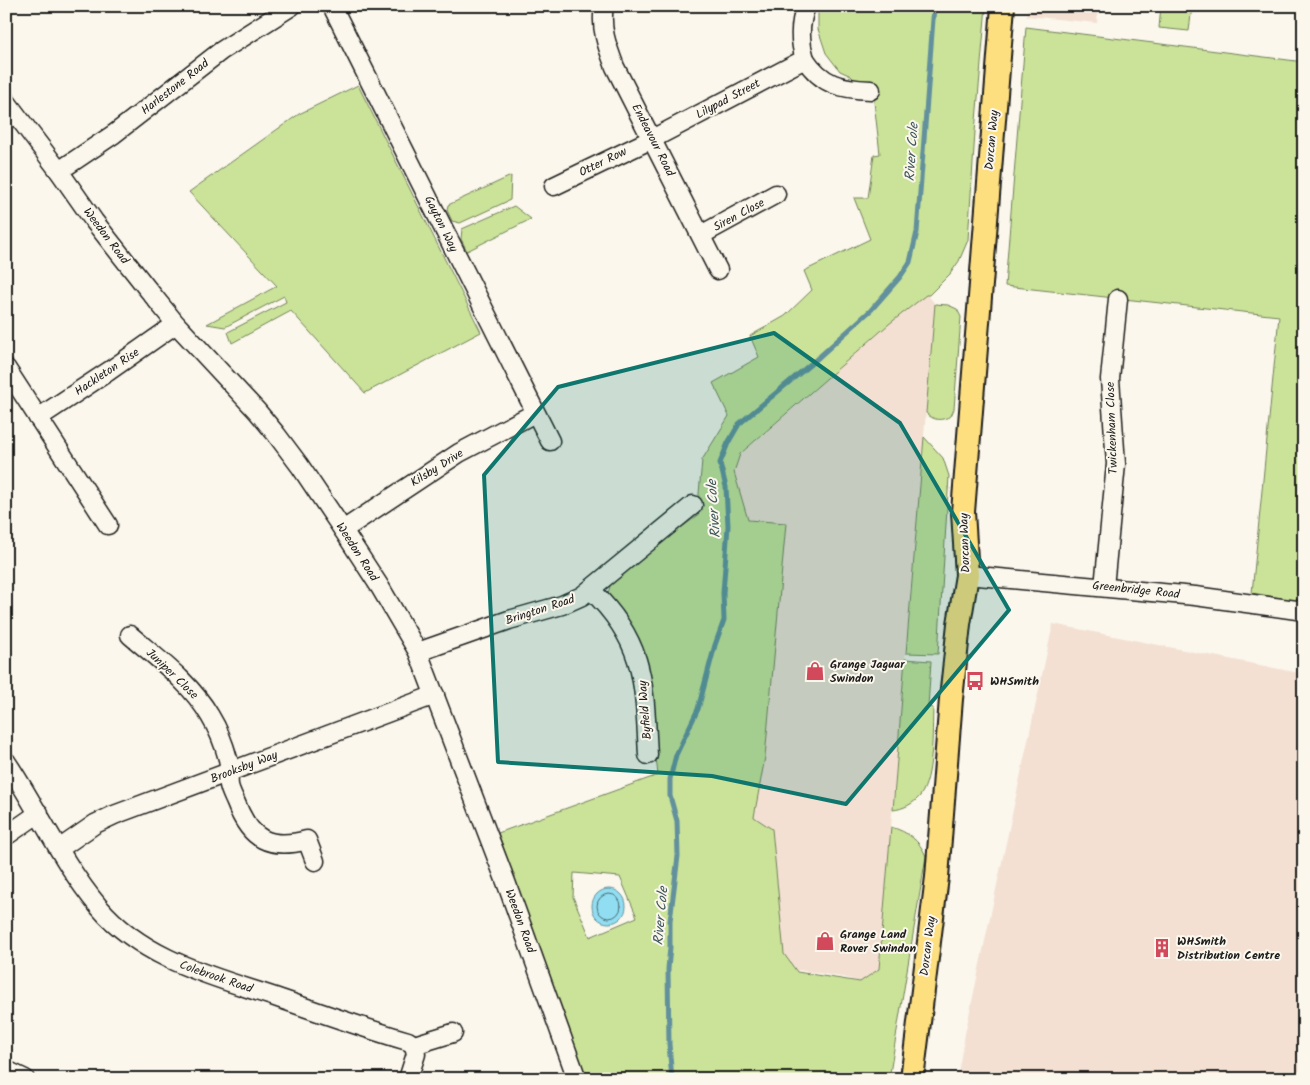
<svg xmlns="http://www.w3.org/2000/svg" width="1310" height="1085" font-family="Kalam,sans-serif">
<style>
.built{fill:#f3e0d2}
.green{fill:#cae399;stroke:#73805a;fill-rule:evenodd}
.water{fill:#91def2;stroke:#62909c}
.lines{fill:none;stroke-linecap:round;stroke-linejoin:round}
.shore{stroke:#4b6a72;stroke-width:1}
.stream{stroke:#62909c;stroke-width:5}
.minor-casing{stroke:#1c1c1c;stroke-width:21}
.major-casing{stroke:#1c1c1c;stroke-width:26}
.minor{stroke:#fbf7ec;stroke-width:18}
.major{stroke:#fedf80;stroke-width:22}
.marked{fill:#0f766e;fill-opacity:0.2;stroke:#0f766e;stroke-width:4;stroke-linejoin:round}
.labels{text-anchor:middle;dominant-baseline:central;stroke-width:4;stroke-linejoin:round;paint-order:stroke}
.street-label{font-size:12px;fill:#1c1c1c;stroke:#fbf7ec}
.poi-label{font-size:12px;font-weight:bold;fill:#1c1c1c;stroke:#fbf7ec;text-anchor:start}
.water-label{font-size:14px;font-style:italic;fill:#3f565c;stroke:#fbf7ec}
</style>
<rect width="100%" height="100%" fill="#fbf7ec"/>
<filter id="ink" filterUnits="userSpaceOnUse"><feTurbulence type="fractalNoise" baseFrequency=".02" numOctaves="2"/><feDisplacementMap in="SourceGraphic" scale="10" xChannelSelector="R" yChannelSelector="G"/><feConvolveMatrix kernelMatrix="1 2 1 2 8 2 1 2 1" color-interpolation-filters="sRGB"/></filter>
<g filter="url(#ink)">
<!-- built -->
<g class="built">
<path d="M1028 6H1098L1097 23 1027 16Z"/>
<path d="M926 295H928L935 304 879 969 860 982 847 978 798 970 797 972 784 954 772 829 754 817 765 757 785 523 748 521 734 472 740 455 889 324Z"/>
<path d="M1053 624 1304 674V1079H957L965 1034Z"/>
</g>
<!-- green -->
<g class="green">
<path d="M822 6H986L975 132 968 240 959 261 950 274 929 295H926L889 324 740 454 734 472 748 520 786 523 765 757 754 817 772 829 784 954 797 972 860 982 879 969 891 827C908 832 919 840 926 856L889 1079H587L498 833 658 775 651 714 607 597 612 579 697 516 702 460 729 416 713 383 759 357 750 336 785 316 812 290 804 271 870 239 854 198H868L874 155 880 154 872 84 858 83 851 76 840 71 826 53 818 29V12ZM574 873 620 877 637 917 590 937 573 897Z"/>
<path d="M1161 6H1192L1189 31 1159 28Z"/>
<path d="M1026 27 1304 62V602L1252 593 1279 316 1005 286Z"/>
<path d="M358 85 481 332 365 393 291 311 232 343 228 332 286 302 284 296 225 327 207 324 277 286 189 192 299 114Z"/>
<path d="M511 176 510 200 460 223 452 221 447 210 448 205Z"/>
<path d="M514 206 531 219 467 251 461 239 462 229Z"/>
<path d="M935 304 948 305 957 309 961 317 954 409 951 416C941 421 934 421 926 413Z"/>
<path d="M924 437 943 458 949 476 938 654 906 653Z"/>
<path d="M905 659 931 661 928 707 933 708C932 732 934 777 920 796 913 804 903 809 893 810Z"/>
</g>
<!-- water -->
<circle class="water" cx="609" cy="906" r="17"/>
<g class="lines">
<!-- shore -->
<circle class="shore" cx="609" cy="906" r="12"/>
<!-- stream -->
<path class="stream" d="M672 1079 669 1044 668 969 670 947V921L678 856 677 821 670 796V779L676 755 698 709 715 645 724 620 723 593 728 526 726 487 720 463 728 443 739 424 819 357 871 310 900 277 910 262 917 232 934 6"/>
<!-- minor casing -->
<g class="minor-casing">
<g id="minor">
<path d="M332 6 550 441"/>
<path d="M604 6C600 28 607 46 615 67L718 270"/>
<path d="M805 59C822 85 841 89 871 90"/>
<path d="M6 101 59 171 94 221 146 287 176 324 257 411 276 434 300 466 343 530 380 587 418 652 506 882 577 1079"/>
<path d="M59 171 114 134 221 51 292 6"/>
<path d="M554 186 652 139 805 59C799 41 799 25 806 6"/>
<path d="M701 235 776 194"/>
<path d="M6 368 108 525"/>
<path d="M38 418 109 371 176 324"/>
<path d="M343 530 459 453 535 413"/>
<path d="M967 575 1195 596 1304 611"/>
<path d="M1104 587 1116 464 1110 379 1118 299"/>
<path d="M591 590C646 643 644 684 648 755"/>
<path d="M130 635C159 660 191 683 210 716 218 729 224 744 228 759 230 767 228 777 229 785 230 791 234 798 236 803 250 840 270 850 307 840L315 861"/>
<path d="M418 652 509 620 562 605 582 596 693 505"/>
<path d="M6 761C38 809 62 863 99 907 144 960 212 976 275 997 319 1012 363 1028 408 1041L414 1045 453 1033"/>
<path d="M6 836 39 813"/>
<path d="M59 849 95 824 114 815 435 695"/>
<path d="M6 1070 25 1079"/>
<path d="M408 1079 416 1054 414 1045"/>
</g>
</g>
<!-- major casing -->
<g class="major-casing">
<path id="major" d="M912 1079 937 877 951 699 959 624 967 575 963 512 1003 6"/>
</g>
<!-- minor -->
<use href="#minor" class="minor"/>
<!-- major -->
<use href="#major" class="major"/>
</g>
</g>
<!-- marked area -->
<path class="marked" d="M774 333 900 423 1009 610 846 804 712 776 498 762 484 475 558 387Z"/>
<!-- icons -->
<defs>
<g id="shop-bare" transform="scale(1.5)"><path d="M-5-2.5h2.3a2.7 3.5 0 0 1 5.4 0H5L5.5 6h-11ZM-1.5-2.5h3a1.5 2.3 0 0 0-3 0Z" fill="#d1495b" stroke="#fbf7ec" stroke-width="2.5" paint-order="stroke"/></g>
<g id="bus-bare" transform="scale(1.5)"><path d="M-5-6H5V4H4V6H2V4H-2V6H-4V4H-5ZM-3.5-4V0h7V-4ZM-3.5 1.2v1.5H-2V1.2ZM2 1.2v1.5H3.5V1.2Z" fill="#d1495b" stroke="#fbf7ec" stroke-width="2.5" paint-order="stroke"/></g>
<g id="building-bare" transform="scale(1.5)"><path d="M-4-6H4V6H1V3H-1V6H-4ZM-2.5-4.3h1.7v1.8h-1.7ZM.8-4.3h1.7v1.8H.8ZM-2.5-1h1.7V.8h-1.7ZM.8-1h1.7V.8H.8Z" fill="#d1495b" stroke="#fbf7ec" stroke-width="2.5" paint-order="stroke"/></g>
</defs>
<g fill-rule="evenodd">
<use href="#shop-bare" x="815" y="671"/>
<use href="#bus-bare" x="975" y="681"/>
<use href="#shop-bare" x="825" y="941"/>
<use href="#building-bare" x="1162" y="948"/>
</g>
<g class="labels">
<!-- street labels -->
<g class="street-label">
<text transform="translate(175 87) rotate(-38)">Harlestone Road</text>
<text transform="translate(728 99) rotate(-28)">Lilypad Street</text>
<text transform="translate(653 140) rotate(63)">Endeavour Road</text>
<text transform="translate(992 140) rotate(-85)">Dorcan Way</text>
<text transform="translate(603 162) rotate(-26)">Otter Row</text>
<text transform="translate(739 215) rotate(-28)">Siren Close</text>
<text transform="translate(441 224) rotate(64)">Gayton Way</text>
<text transform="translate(106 236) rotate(53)">Weedon Road</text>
<text transform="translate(107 372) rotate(-34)">Hackleton Rise</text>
<text transform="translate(1112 428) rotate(-92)">Twickenham Close</text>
<text transform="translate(437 468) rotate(-32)">Kilsby Drive</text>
<text transform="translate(965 543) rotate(-92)">Dorcan Way</text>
<text transform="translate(357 552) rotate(57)">Weedon Road</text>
<text transform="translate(1136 590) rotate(6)">Greenbridge Road</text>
<text transform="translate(540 610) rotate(-18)">Brington Road</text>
<text transform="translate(172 674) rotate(44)">Juniper Close</text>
<text transform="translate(645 710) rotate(-95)">Byfield Way</text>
<text transform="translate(244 767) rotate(-21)">Brooksby Way</text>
<text transform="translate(520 921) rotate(70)">Weedon Road</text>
<text transform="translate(928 946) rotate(-83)">Dorcan Way</text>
<text transform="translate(216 977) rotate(19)">Colebrook Road</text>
</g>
<!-- poi labels -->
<g class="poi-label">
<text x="830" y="664">Grange Jaguar<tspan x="830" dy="14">Swindon</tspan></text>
<text x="990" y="681">WHSmith</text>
<text x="840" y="934">Grange Land<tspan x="840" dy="14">Rover Swindon</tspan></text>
<text x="1177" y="941">WHSmith<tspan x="1177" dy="14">Distribution Centre</tspan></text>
</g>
<!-- water labels -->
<g class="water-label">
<text transform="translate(912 152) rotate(-86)">River Cole</text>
<text transform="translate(714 509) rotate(-94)">River Cole</text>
<text transform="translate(661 916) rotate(-85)">River Cole</text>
</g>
</g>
<!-- margin -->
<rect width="1310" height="1085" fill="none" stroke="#fbf7ec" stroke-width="25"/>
<rect x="12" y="12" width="1285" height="1060" fill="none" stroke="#1c1c1c" stroke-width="2" filter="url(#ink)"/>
</svg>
